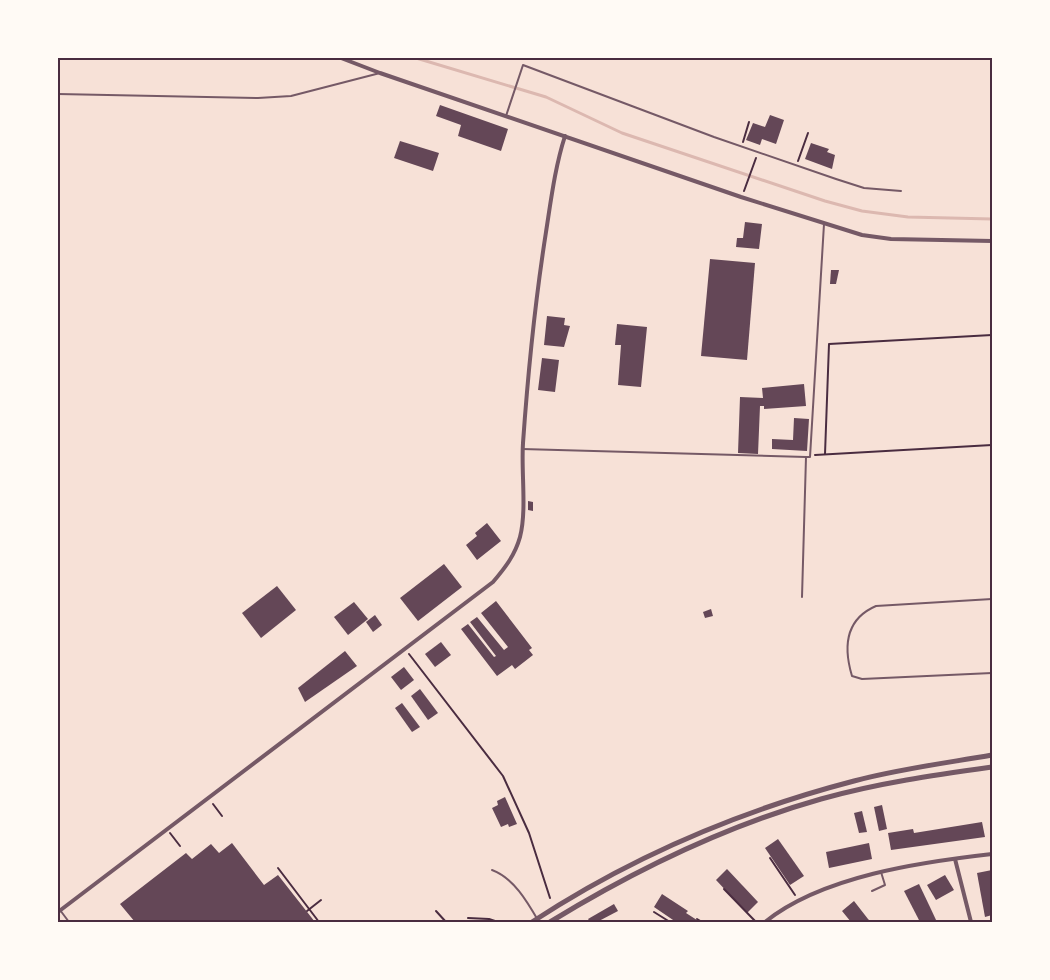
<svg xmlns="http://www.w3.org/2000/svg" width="1050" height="980" font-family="'Exo 2',sans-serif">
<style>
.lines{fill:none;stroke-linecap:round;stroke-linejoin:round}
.stream{stroke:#dcb8b0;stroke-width:3}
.building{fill:#644757}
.path{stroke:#4a2c40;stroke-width:2}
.service{stroke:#755966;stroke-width:2}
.minor{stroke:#755966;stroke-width:4}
.tertiary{stroke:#755966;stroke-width:5}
.neatline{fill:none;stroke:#4a2c40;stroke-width:2}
</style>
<rect width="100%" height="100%" fill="#f7e1d7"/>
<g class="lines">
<!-- stream -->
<path class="stream" d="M416 58 546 97 622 133 825 201 862 211 908 217 992 219"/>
</g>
<!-- building -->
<g class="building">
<path d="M440 105 508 129 501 151 458 136 461 125 436 116Z"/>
<path d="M770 115 784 120 776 144 762 139 760 145 746 140 753 123 765 127Z"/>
<path d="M400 141 439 153 433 171 394 158Z"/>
<path d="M811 143 829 149 827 152 835 155 832 169 805 159Z"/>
<path d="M745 222 762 224 759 249 736 247 737 238H743Z"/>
<path d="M710 259 755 263 747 360 701 356Z"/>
<path d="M831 270H839L836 284H830Z"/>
<path d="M547 316 565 318 564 325 570 326 564 347 544 345Z"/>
<path d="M617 324 647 327 641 387 618 385 621 345H615Z"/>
<path d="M542 358 559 360 555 392 538 390Z"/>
<path d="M804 384 806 406 764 409V406H760L758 454 738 453 740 397 763 398 762 388Z"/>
<path d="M794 418 809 419 807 451 772 449V439L793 440Z"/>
<path d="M528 501 533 502V511L528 510Z"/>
<path d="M487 523 501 541 477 560 466 545 477 536 475 533Z"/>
<path d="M444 564 462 587 418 621 400 598Z"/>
<path d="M277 586 296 610 261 638 242 613Z"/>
<path d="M496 601 532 648 529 650 533 655 515 669 512 665 497 676 461 629 468 624 494 657 496 656 470 622 477 617 504 650 508 647 481 613Z"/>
<path d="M354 602 368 619 348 635 334 617Z"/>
<path d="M711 609 713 616 705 618 703 612Z"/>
<path d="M375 615 382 625 373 632 366 622Z"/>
<path d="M441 642 451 655 435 667 425 654Z"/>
<path d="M345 651 357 666 305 702 298 688Z"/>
<path d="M404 667 414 680 401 690 391 677Z"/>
<path d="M420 689 438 713 428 720 411 696Z"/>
<path d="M402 703 420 727 412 732 395 708Z"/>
<path d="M505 797 517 824 509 827 508 824 501 827 492 808 498 805 497 801Z"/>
<path d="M882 805 887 829 879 831 874 807Z"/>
<path d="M862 811 867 832 859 833 854 813Z"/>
<path d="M982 822 985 837 891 850 888 833 913 829 914 833Z"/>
<path d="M778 839 804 876 790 885 765 848Z"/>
<path d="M232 843 264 885 278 875 315 922H135L120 904 186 853 192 859 211 844 219 853Z"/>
<path d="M869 843 872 859 829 868 826 852Z"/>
<path d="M727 869 758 902 747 913 716 880Z"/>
<path d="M992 870V915L985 917 977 873Z"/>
<path d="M945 875 954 890 936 900 927 885Z"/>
<path d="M919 884 929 905 937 922H920L904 891Z"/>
<path d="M662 894 688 911 686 913 700 922H676L654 907Z"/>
<path d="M854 901 868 919 871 922H851L842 911Z"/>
<path d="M614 904 618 911 597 922H590L588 919Z"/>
</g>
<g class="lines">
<!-- path -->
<g class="path">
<path d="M743 142 749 122"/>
<path d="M798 161 808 133"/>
<path d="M744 191 756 158"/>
<path d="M825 454 829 344 992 335"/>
<path d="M815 455 992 445"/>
<path d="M409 654 503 776 529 833 550 898"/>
<path d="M213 804 222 816"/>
<path d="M170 833 180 846"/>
<path d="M770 858 795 895"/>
<path d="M278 868 319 922"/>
<path d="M724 889 756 922"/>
<path d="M307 911 321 900"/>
<path d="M436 911 446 922"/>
<path d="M654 912 670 922"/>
<path d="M468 918 489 919 498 922"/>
<path d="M697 919 702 922"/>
</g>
<!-- service -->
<g class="service">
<path d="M58 94 258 98 291 96 380 73"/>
<path d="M506 116 523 65 714 137 836 179 864 188 901 191"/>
<path d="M522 449 806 457 802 597"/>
<path d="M806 457H810L824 224"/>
<path d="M992 599 876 606C846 619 843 646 852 676L862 679 992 673"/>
<path d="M492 870C514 878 528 903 539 922"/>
<path d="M872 891 885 885 881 872"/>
<path d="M60 910 69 922"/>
</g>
<!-- minor -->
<g class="minor">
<path d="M341 58 380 73 741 197 862 235 891 239 992 241"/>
<path d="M955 859 971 922"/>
<path d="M58 912 493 582C505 568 515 555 520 537 527 510 521 472 523 443 528 372 535 302 546 232 551 200 555 167 565 136"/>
<path d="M765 922C822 876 921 862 992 854"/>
</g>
<!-- tertiary -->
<g class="tertiary">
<path d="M532 922C631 857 739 811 854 781 899 769 946 763 992 755"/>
<path d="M550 922C635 870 725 826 821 799 878 783 935 775 992 767"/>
</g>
</g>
<!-- border -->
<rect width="1050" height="980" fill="none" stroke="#fffaf5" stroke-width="118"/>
<rect x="59" y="59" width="932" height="862" class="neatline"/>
</svg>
